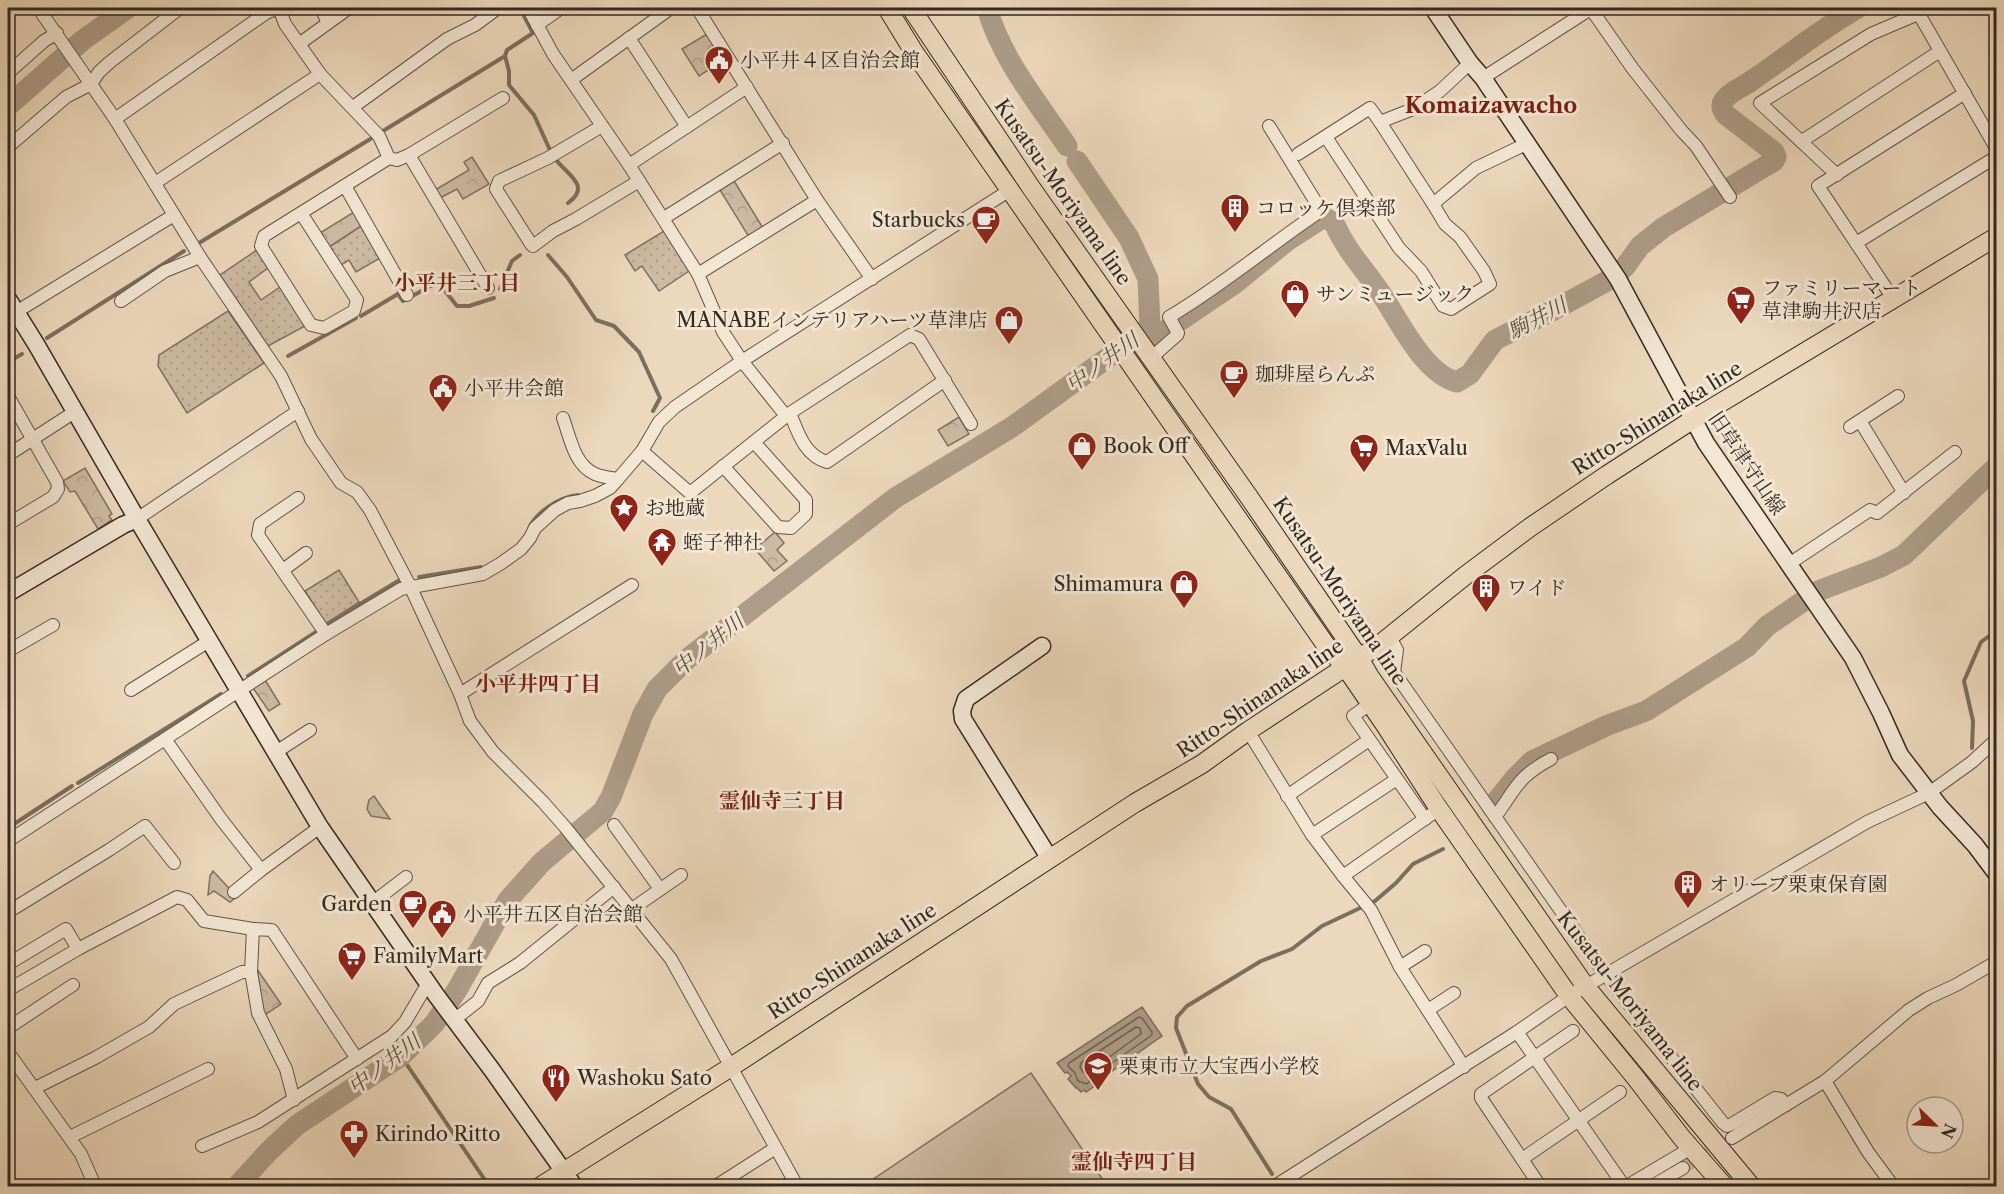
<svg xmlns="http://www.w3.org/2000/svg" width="2004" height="1194" font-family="'Libre Caslon Text','Noto Serif JP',serif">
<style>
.grass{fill:url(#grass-dots);stroke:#807262;stroke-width:1.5}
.forest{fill:url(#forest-crowns);stroke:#807262;stroke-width:1.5}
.pitch{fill:#cdbaa2;stroke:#807262;stroke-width:1.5}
.water{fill:#ad9c87;stroke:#7c6e5e;stroke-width:1.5}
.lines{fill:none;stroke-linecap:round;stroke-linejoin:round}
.shore{stroke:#706254;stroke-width:1.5}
.stream{stroke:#7c6e5e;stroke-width:4}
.river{stroke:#ad9c87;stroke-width:21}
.street-tunnel{stroke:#c7b59d;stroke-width:12;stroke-dasharray:12 6;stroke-linecap:butt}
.street-casing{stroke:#615548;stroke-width:14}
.secondary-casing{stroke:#332921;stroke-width:19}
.primary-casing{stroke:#332921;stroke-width:20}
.street{stroke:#f3e6d3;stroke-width:12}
.secondary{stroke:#f3e6d3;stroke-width:16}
.primary{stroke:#ecd8bc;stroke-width:18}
.labels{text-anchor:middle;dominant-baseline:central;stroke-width:6;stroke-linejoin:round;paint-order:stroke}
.poi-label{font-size:20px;fill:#332921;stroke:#f3e6d3;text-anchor:start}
.street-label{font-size:20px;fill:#332921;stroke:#f3e6d3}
.neighbourhood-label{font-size:21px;font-weight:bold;fill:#7a1f14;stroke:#f3e6d3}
.water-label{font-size:21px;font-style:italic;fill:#584c40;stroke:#f3e6d3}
.quarter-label{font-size:22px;font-weight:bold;fill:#7a1f14;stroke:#f3e6d3}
</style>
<defs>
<pattern id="grass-dots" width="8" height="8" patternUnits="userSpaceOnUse" patternTransform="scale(1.5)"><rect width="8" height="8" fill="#cdbaa2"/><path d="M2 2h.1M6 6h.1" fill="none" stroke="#b0a08b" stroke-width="1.8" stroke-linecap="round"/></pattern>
<pattern id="forest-crowns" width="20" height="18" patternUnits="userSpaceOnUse" patternTransform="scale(1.5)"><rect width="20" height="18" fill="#cdbaa2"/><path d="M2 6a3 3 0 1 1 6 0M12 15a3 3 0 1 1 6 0" fill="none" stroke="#b0a08b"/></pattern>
</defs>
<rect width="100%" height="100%" fill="#ecd8bc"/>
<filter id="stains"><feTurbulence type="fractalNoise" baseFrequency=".00333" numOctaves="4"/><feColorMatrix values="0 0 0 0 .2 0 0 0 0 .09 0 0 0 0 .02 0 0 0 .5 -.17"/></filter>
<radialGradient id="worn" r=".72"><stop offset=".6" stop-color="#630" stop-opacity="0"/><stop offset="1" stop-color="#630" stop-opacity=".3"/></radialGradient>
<!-- grass -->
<g class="grass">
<path d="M361 226 380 258 356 272 349 260 341 265 329 247Z"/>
<path d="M664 231 689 271 659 291 642 266 635 271 625 255Z"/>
<path d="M257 250 268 268 249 282 261 300 280 287 305 326 268 346 220 275Z"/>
<path d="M228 311 264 363 187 413 158 366 159 355Z"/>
<path d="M339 570 359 602 326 624 305 591Z"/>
</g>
<!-- forest -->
<g class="forest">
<path d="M707 34 724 60 699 76 682 49Z"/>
<path d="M472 157 489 184 463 199 457 189 440 198 435 190 469 170 464 162Z"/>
<path d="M734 181 763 228 749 237 720 190Z"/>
<path d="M354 212 361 226 329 247 320 233Z"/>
<path d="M959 417 969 434 948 446 938 430Z"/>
<path d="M85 468 112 514 109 516 112 520 98 529 75 491 70 492 63 481Z"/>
<path d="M775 532 784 543 777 550 787 561 774 571 755 549Z"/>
<path d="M265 680 280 704 269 711 253 688Z"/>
<path d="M374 796 390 819 371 816 367 809 369 800Z"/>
<path d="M213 871 237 897 230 902 214 891 208 895 210 876Z"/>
<path d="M257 969 281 1004 266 1014 263 1012Z"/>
</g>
<!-- pitch -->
<path class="pitch" d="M1031 1073 1107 1186H863Z"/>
<!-- water -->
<path class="water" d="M1142 1007 1162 1036 1098 1081 1099 1083 1086 1092 1084 1090 1081 1092 1077 1088H1076L1068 1079 1071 1076 1067 1072 1065 1073 1057 1063Z"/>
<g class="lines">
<!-- shore -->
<g class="shore">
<path d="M1139 1017 1142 1018 1152 1032V1035L1095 1075 1087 1084 1078 1081 1075 1073 1068 1066 1069 1063Z"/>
<path d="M1136 1027 1140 1028 1141 1034 1087 1073 1083 1072 1080 1067 1081 1063Z"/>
</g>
<!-- stream -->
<g class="stream">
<path d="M522 12 533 33 507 50 505 56 509 71V85L534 115 550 150"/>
<path d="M383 131 505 56"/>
<path d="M557 161C569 176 591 186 568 203"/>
<path d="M199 243 372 138"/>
<path d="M548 255 567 277 596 320 614 326 639 352 660 398 653 411"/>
<path d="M500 289 512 261 520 255"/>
<path d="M361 316 398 294 403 301 438 282 457 306H469L494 298"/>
<path d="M47 338 184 251"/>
<path d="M288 356 356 318"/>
<path d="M8 362 22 354"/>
<path d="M529 528C537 511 560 497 578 495"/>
<path d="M419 577 481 567"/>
<path d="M327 624 403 578"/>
<path d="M248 676 316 632"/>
<path d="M1972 748 1973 721 1964 681 1981 642 1996 631"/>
<path d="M78 783 221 694"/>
<path d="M8 828 72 786"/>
<path d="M401 1056 489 1186"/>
<path d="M1272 1174 1231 1109 1209 1097 1198 1084 1176 1028 1177 1017 1187 1006 1261 961 1292 949 1322 926 1375 901 1396 883 1413 864 1443 849"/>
</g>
<!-- river -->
<g class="river">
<path d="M987 8C1001 58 1038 103 1067 146"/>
<path d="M8 106 83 40 128 8"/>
<path d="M1077 161 1129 238 1148 279 1150 327"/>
<path d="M1150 327 1157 336 1234 284 1287 241 1324 217 1334 223C1347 252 1363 267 1380 292 1399 320 1423 373 1457 382L1470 374 1495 340 1548 313 1607 281 1625 267 1640 246 1664 227 1774 161 1776 157 1774 152 1726 115C1722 110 1720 105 1725 99 1731 91 1743 87 1751 81 1787 57 1820 29 1858 8"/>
<path d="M1492 807 1514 779 1532 761 1608 725 1646 711 1747 647 1767 626 1818 591 1881 567 1904 555 1996 467"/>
<path d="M237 1186 269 1151 297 1125 401 1056 434 1024 457 990 508 900 542 862 603 811 611 797 643 714 657 689 687 659 895 498 1012 427 1150 327"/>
</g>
<!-- street-tunnel -->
<path class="street-tunnel" d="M1683 1168 1732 1138"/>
<!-- street casing -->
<g class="street-casing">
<g id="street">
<path d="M41 8 43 15 115 119 200 257 281 376 311 439 341 483 357 492 370 510 410 586 460 694 470 721 493 752 543 802 565 827 671 959 797 1186"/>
<path d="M321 8 328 23"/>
<path d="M528 8 553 54 629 165 698 274 723 332 742 361 786 416"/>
<path d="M697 8 817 200 872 279"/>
<path d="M1591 9 1633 69 1681 130 1696 146 1730 197"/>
<path d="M1916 9 1996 148"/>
<path d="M537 25 561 8"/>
<path d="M629 38 687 127"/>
<path d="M299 44 349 8"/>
<path d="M8 73 44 41 57 33"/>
<path d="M1483 78 1592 8"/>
<path d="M571 80 671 8"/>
<path d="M353 107 447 39 475 25 498 8"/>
<path d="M115 119 266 13 279 8 285 24 320 74 379 136 389 158 397 160 409 155 503 98"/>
<path d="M1380 122 1433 204"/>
<path d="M602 126 548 158 499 181 496 189 531 244 533 246 553 231 576 219 639 181"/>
<path d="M1326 137 1399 248 1421 271 1443 306 1451 309 1490 284 1484 271 1460 237 1445 224 1433 204 1476 168 1526 144"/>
<path d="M1802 141 1940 51"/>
<path d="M8 147 66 97 91 84 99 72 110 62 180 8"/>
<path d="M1298 154 1370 108 1380 122 1413 109 1440 91 1470 63"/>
<path d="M409 155 488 288"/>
<path d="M629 165 747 87"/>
<path d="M1837 175 1760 103 1871 34 1918 14"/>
<path d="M155 183 320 74"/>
<path d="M345 186 407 295"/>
<path d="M301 213 357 300 354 311 324 328 311 325 261 246 264 236 389 158"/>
<path d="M664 218 783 143"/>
<path d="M1856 243 1996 157"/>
<path d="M698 274 817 200"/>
<path d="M1894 300 1818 186 1965 93"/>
<path d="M121 301 165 271 200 257"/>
<path d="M8 317 174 215"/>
<path d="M1151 358 1177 335 1178 333 1169 317C1220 287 1266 248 1316 214L1317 204 1269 126"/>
<path d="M8 396 57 482 58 489 53 497 8 524"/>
<path d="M790 413C798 433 805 456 827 462L945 380"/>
<path d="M563 418C570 437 574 465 595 474 602 477 611 478 618 479L642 451 659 422 675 407 742 361 1010 190"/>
<path d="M1860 421 1904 493"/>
<path d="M1850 427 1898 396"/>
<path d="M642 451 690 493 790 413 910 335 919 339 971 424"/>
<path d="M8 455 76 411"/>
<path d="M723 466 778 527 791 528 806 514V500L754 442"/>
<path d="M298 498 260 524 258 535 326 634"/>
<path d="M137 519 298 411"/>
<path d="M1789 564 1870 510 1877 513 1955 452"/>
<path d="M283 570 306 553"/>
<path d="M1390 637 1397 650 1394 672 1605 974 1723 1123 1727 1126 1732 1124 1775 1098 1781 1099 1786 1105"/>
<path d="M8 651 53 625"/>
<path d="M131 690 209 641"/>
<path d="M460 694 632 585"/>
<path d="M1370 704 1353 716 1425 819"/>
<path d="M1248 731 1312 835 1343 876 1439 809"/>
<path d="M276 752 310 730"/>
<path d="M1287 796 1369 740"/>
<path d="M1495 817C1516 789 1517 777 1551 759"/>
<path d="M614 825 660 889"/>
<path d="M320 827 261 870 221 819 165 739 326 634 401 589 483 574 500 564 521 549 530 538 535 528 555 510 568 503 580 501 595 496 610 488 618 479"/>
<path d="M1312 835 1397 779"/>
<path d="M8 841 165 739"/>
<path d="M1343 876 1371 910 1400 967 1464 1067"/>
<path d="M234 892 261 870"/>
<path d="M372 903 406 877"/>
<path d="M632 909 681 875"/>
<path d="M8 912 109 850 145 826 174 863"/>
<path d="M8 964 66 929 78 949"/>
<path d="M1400 967 1425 951"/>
<path d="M8 990 78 949 177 897 187 900 204 921 253 929"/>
<path d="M1428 1010 1454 993"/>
<path d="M454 1020 478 1001 488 983 520 963 614 887"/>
<path d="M8 1028 73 985"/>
<path d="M1517 1032 1624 1186"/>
<path d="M8 1052 81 1154 95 1186"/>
<path d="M1825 1081 1868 1152 1893 1186"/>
<path d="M35 1088 95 1058 149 1027 174 1004 242 972H251"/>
<path d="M294 1100 286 1069 258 1013 251 972 253 929 272 930 357 1059"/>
<path d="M70 1137 208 1069"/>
<path d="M1732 1138 1825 1081 1909 1010 1928 998 1956 985 1996 962"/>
<path d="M202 1146 258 1122 392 1036 405 1022 428 983"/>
<path d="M1522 1159 1620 1092"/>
<path d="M716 1186 774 1149"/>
<path d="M1275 1186 1517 1032 1569 996 1867 822 1929 793 1972 762 1996 740"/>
<path d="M1540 1186 1481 1098V1094L1573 1031"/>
<path d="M1627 1186 1691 1148"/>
<path d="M1652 1186 1683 1168"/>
</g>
</g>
<!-- secondary casing -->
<g class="secondary-casing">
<g id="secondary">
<path d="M1433 8 1470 63 1483 78 1618 279 1706 443 1853 658 1881 713 1900 755 1940 807 1975 845 1996 873"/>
<path d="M8 299 36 344 137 519 320 827 436 995 492 1070 574 1186"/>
<path d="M8 593 123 525 137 519"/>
<path d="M1042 646 966 699 962 711 963 719 1050 859"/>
</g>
</g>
<!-- primary casing -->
<g class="primary-casing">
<g id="primary">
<path d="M887 8 914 52 1325 644 1346 668 1385 725 1439 809 1569 996 1635 1077 1682 1138 1724 1186"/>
<path d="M911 8 1032 189 1249 497 1359 658 1370 677 1586 987 1751 1186"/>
<path d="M541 1186 731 1067 1135 803 1202 764 1248 731 1379 645 1466 575 1529 528 1607 475 1692 420 1996 237"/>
</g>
</g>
<!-- street -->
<use href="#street" class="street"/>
<!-- secondary -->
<use href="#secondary" class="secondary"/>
<!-- primary -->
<use href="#primary" class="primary"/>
</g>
<!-- icons -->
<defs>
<g id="civic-pin" transform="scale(1.5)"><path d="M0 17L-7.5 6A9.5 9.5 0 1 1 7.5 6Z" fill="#8f2418" stroke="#f3e6d3"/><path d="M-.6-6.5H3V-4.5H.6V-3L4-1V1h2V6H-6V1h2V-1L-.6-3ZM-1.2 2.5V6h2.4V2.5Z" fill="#fff"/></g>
<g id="building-pin" transform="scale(1.5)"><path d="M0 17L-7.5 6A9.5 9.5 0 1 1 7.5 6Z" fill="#8f2418" stroke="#f3e6d3"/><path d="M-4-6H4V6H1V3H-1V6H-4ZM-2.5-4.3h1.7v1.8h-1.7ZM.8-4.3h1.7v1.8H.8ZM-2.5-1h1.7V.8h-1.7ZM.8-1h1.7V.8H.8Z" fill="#fff"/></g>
<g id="cafe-pin" transform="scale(1.5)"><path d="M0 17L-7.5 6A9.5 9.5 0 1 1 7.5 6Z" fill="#8f2418" stroke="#f3e6d3"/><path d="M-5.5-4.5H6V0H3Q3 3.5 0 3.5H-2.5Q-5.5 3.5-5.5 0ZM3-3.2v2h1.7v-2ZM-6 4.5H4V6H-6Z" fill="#fff"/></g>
<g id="shop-pin" transform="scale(1.5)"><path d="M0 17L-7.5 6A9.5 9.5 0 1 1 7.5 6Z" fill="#8f2418" stroke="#f3e6d3"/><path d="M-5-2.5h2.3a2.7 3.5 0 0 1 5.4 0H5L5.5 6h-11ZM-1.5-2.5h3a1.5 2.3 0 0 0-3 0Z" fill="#fff"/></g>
<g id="supermarket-pin" transform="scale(1.5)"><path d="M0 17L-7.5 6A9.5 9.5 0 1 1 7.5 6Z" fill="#8f2418" stroke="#f3e6d3"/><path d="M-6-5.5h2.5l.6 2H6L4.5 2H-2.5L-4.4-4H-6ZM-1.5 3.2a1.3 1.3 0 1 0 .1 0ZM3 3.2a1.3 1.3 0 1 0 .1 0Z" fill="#fff"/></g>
<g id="sight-pin" transform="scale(1.5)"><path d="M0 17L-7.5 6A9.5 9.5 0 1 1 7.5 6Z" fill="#8f2418" stroke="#f3e6d3"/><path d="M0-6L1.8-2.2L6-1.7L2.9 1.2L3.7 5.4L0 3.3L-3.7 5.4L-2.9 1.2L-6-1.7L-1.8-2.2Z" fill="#fff"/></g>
<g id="temple-pin" transform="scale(1.5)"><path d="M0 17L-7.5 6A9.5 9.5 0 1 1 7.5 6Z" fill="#8f2418" stroke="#f3e6d3"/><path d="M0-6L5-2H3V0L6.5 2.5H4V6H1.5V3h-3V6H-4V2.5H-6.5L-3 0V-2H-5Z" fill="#fff"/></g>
<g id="school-pin" transform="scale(1.5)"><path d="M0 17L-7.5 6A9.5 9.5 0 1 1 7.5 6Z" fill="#8f2418" stroke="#f3e6d3"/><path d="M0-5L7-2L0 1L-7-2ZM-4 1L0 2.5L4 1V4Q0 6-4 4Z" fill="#fff"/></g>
<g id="restaurant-pin" transform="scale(1.5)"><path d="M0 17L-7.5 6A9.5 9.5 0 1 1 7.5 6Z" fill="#8f2418" stroke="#f3e6d3"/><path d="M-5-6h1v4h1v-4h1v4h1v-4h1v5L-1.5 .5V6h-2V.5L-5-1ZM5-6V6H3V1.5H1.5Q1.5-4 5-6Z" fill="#fff"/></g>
<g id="pharmacy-pin" transform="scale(1.5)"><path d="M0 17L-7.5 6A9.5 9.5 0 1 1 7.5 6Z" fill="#8f2418" stroke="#f3e6d3"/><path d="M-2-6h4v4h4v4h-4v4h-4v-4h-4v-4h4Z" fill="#fff"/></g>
</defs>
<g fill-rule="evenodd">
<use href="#civic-pin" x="719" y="60"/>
<use href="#building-pin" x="1235" y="208"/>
<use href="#cafe-pin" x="986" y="220"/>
<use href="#shop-pin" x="1295" y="294"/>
<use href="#supermarket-pin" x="1741" y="300"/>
<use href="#shop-pin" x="1009" y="320"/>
<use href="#cafe-pin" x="1234" y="374"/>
<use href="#civic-pin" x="443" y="388"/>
<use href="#shop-pin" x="1082" y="446"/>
<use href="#supermarket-pin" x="1364" y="448"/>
<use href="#sight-pin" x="624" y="508"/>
<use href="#temple-pin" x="662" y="542"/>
<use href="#shop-pin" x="1184" y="584"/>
<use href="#building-pin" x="1486" y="588"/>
<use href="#building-pin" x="1688" y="884"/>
<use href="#cafe-pin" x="413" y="904"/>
<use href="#civic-pin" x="442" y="914"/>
<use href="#supermarket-pin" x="352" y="956"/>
<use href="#school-pin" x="1098" y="1066"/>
<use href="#restaurant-pin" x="556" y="1078"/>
<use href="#pharmacy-pin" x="354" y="1134"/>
</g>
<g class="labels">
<!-- poi labels -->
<g class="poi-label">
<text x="740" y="60">小平井４区自治会館</text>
<text x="1256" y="208">コロッケ倶楽部</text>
<text x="965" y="220" text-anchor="end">Starbucks</text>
<text x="1762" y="288">ファミリーマート<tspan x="1762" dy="23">草津駒井沢店</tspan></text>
<text x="1316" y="294">サンミュージック</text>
<text x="988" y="320" text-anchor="end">MANABEインテリアハーツ草津店</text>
<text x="1255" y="374">珈琲屋らんぷ</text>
<text x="464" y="388">小平井会館</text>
<text x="1103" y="446">Book Off</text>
<text x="1385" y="448">MaxValu</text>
<text x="645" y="508">お地蔵</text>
<text x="683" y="542">蛭子神社</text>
<text x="1163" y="584" text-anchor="end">Shimamura</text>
<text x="1507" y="588">ワイド</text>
<text x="1709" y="884">オリーブ栗東保育園</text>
<text x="392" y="904" text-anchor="end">Garden</text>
<text x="463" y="914">小平井五区自治会館</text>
<text x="373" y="956">FamilyMart</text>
<text x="1119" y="1066">栗東市立大宝西小学校</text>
<text x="577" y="1078">Washoku Sato</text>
<text x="375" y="1134">Kirindo Ritto</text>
</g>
<!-- street labels -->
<g class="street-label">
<text transform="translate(1063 192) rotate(55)">Kusatsu-Moriyama line</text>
<text transform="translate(1657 418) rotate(-32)">Ritto-Shinanaka line</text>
<text transform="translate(1747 463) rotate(56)">旧草津守山線</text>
<text transform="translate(1340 591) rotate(56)">Kusatsu-Moriyama line</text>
<text transform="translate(1260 698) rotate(-34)">Ritto-Shinanaka line</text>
<text transform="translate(852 961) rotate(-33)">Ritto-Shinanaka line</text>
<text transform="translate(1630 1001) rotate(52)">Kusatsu-Moriyama line</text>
</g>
<!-- neighbourhood labels -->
<g class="neighbourhood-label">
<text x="457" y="282">小平井三丁目</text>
<text x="538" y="683">小平井四丁目</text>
<text x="782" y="800">霊仙寺三丁目</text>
<text x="1134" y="1161">霊仙寺四丁目</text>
</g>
<!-- water labels -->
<g class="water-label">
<text transform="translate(1537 318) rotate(-28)">駒井川</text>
<text transform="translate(1102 362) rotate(-36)">中ノ井川</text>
<text transform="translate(708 645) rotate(-39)">中ノ井川</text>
<text transform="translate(384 1064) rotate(-37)">中ノ井川</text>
</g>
<!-- quarter labels -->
<g class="quarter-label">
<text x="1491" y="105">Komaizawacho</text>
</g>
</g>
<!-- margin -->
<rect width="2004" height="1194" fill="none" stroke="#ecd8bc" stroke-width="30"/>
<rect x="9" y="9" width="1986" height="1176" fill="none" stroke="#332921" stroke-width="3"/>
<rect x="15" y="15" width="1974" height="1164" fill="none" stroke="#332921" stroke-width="1.5"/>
<!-- north arrow -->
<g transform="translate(1935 1125) rotate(114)"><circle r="28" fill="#f3e6d3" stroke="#a69a8c" stroke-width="1.5"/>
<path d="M0-4.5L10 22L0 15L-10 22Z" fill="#8f2418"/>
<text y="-9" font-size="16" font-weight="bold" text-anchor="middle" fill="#332921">N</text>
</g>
<rect width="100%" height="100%" filter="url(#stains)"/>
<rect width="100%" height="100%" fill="url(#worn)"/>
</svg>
